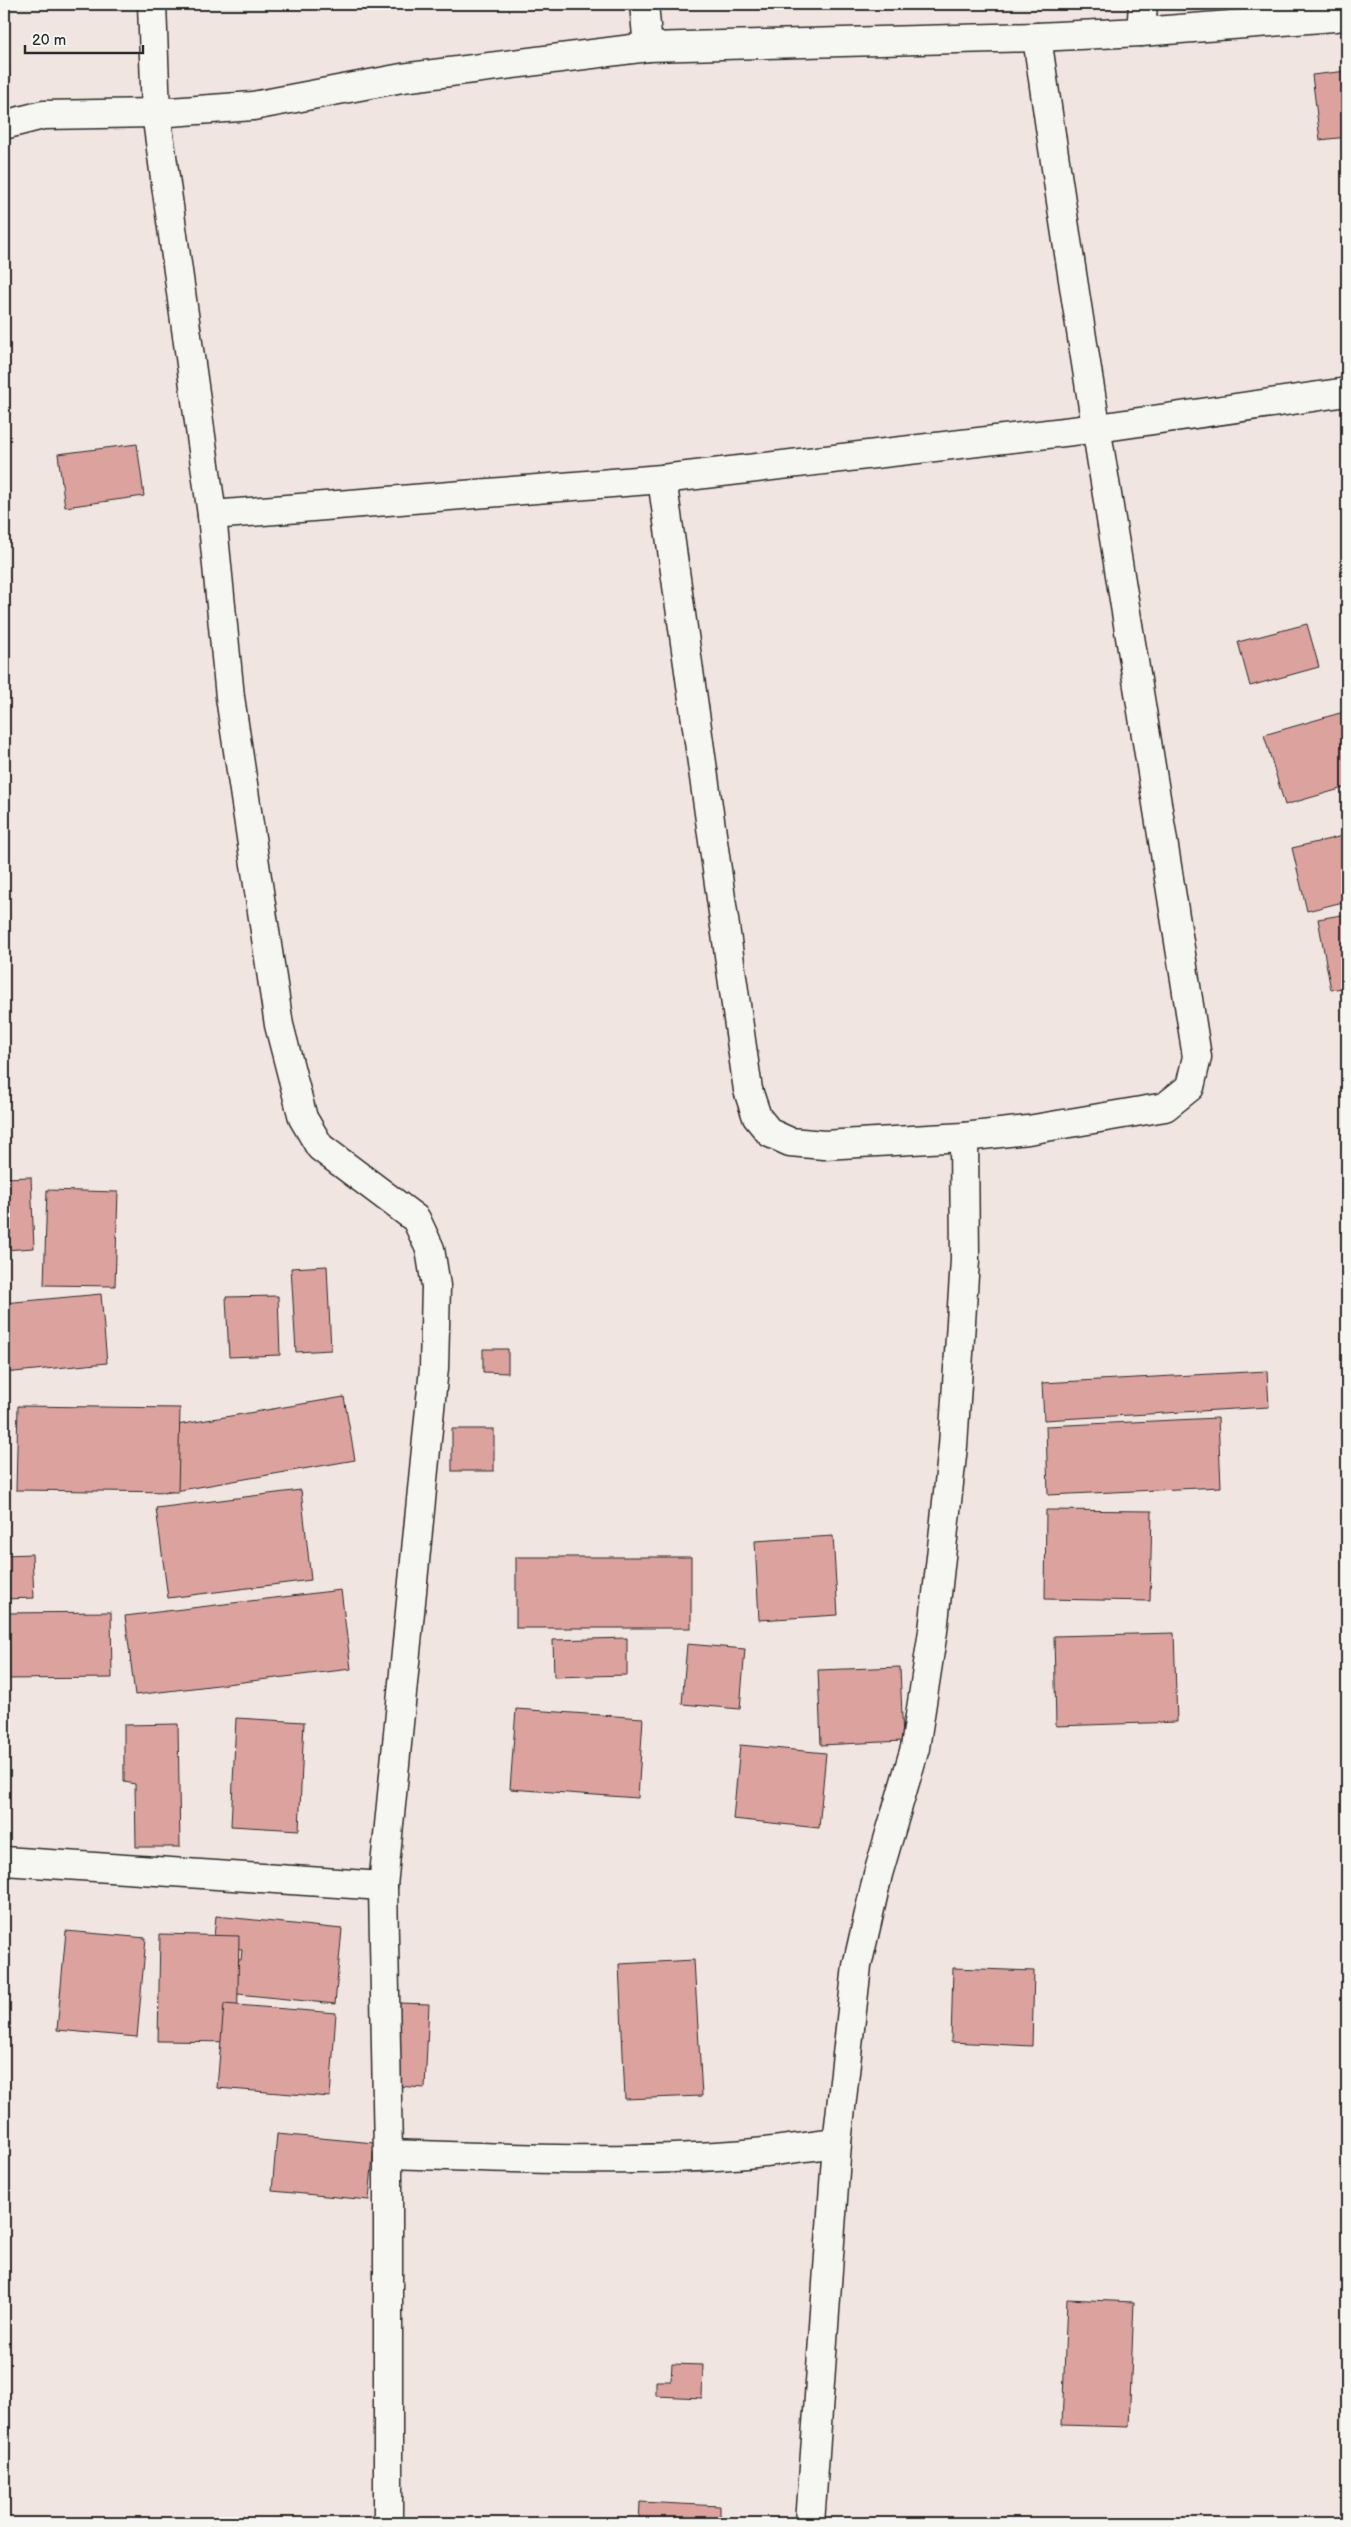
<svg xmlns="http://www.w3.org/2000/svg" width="1351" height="2527" font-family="'Balsamiq Sans',sans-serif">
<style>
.building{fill:#dca29e;stroke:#2b2b2b}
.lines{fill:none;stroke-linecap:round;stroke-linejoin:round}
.minor-casing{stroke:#2b2b2b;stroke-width:31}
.minor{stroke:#f6f6f2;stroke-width:28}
</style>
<rect width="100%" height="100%" fill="#f1e5e1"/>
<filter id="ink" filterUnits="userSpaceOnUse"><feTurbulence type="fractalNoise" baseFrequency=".02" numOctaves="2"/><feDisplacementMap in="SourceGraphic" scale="10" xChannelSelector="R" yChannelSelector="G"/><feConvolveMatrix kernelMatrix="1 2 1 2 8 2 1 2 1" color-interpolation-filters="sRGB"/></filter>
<g filter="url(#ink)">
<!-- building -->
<g class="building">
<path d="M4 4H6L10 82H4Z"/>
<path d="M1347 71V137L1320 140 1312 75Z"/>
<path d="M137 444 144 496 65 507 58 454Z"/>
<path d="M1307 624 1319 667 1250 686 1238 642Z"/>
<path d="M1347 711V787L1285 805 1264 735Z"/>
<path d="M1347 835V901L1307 911 1292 848Z"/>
<path d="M1347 914V987L1331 990 1318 919Z"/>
<path d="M31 1177 34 1248 4 1250V1178Z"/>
<path d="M47 1190 118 1192 115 1286 44 1285Z"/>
<path d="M327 1266 331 1350 296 1352 291 1268Z"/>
<path d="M101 1294 107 1363 4 1373V1303Z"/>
<path d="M278 1296 280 1355 229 1357 226 1297Z"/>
<path d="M483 1349H508V1373L483 1372Z"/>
<path d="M1267 1371 1269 1407 1044 1420 1042 1383Z"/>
<path d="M344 1397 355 1460 164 1493 153 1429Z"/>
<path d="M18 1406 180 1408 178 1492 16 1490Z"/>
<path d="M1218 1418 1221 1487 1048 1495 1046 1426Z"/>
<rect x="452" y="1429" width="42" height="42"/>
<path d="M301 1490 311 1580 168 1598 156 1508Z"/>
<path d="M1046 1510 1152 1511 1150 1601 1045 1599Z"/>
<path d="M833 1536 838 1615 759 1620 755 1541Z"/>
<path d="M32 1554 34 1598 4 1599V1555Z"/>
<rect x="516" y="1557" width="175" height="71"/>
<path d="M341 1590 351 1669 135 1695 125 1616Z"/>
<path d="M111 1612 112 1678 4 1679V1613Z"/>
<path d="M1174 1633 1177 1722 1056 1726 1054 1636Z"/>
<path d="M627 1638V1675L554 1677 553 1640Z"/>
<path d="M687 1644 745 1649 740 1709 682 1704Z"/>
<path d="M900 1667 903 1741 821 1745 818 1670Z"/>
<path d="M516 1709 643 1718 638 1798 510 1789Z"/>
<path d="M236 1718 304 1722 299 1830 231 1826Z"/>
<path d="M178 1724 180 1847H136L135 1784 124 1782V1725Z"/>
<path d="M740 1745 826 1753 819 1828 733 1819Z"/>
<path d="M216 1916 342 1929 335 2004 209 1991 212 1957 241 1960 242 1950 213 1947Z"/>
<path d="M66 1931 146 1938 137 2037 57 2030Z"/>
<path d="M160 1934 239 1936 237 2042 158 2041Z"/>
<path d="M694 1960 702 2096 625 2099 619 1964Z"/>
<path d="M953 1968 1034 1971 1032 2046 951 2042Z"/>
<path d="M399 2003 429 2004 425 2088 396 2086Z"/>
<path d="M224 2004 336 2013 330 2097 217 2088Z"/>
<path d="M277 2134 374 2143 369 2200 272 2191Z"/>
<path d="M1067 2299 1134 2302 1129 2427 1062 2425Z"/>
<path d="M672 2364 703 2365 702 2398 656 2396V2381H671Z"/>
<path d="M640 2502 720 2506V2523H639Z"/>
</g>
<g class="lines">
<!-- minor casing -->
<g class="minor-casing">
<g id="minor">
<path d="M152 4 156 113 212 515 230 697 279 1025 303 1118 320 1147 416 1219 430 1249 436 1286 434 1368 383 1886 388 2154V2523"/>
<path d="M644 4 648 47"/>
<path d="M1141 32 1143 4"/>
<path d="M4 125 43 115 156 113 253 106 402 78 648 47 1037 37 1141 32 1347 16"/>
<path d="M662 479 748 1090 757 1117 770 1133 790 1142 824 1145 964 1137 1028 1130 1165 1107 1190 1087 1197 1057C1145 717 1085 378 1037 37"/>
<path d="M212 515 662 479 1098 428 1347 392"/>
<path d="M4 1861 383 1886"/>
<path d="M388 2154C502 2158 618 2163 732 2155 767 2153 802 2147 837 2143"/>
<path d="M810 2523 837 2143 857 1966 878 1874 915 1748 933 1631 953 1446 965 1260 964 1137"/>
</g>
</g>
<!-- minor -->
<use href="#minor" class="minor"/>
</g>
</g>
<!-- margin -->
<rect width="1351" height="2527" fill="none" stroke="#f6f6f2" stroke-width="20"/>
<rect x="10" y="10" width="1331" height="2507" fill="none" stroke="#2b2b2b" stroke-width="2" filter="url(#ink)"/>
<!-- scale -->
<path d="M25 45v8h118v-8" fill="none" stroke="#2b2b2b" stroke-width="2.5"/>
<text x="32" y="45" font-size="15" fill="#2b2b2b" stroke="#f6f6f2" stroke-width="4" paint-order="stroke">20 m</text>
</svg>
